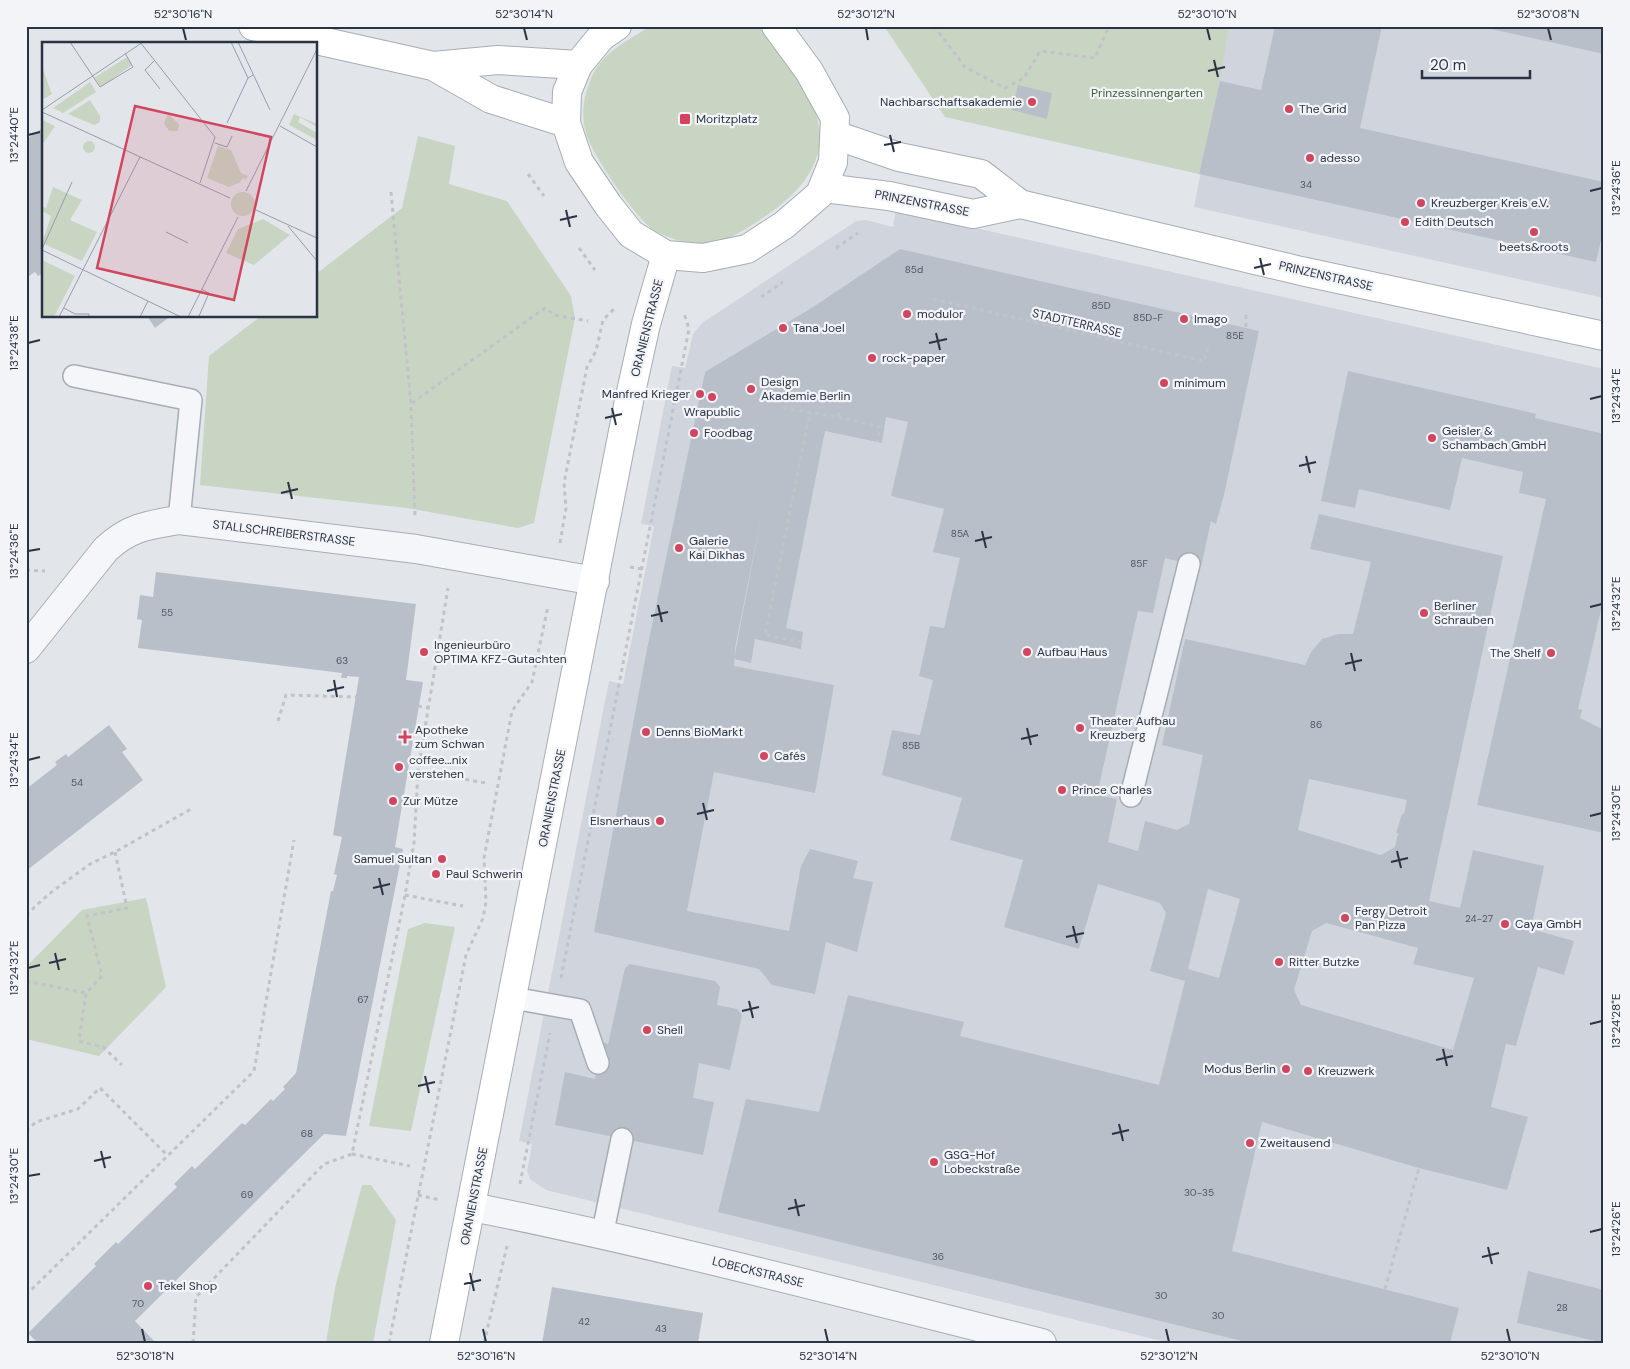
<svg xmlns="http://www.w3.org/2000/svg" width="1630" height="1369" font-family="'DM Sans',sans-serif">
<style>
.built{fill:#d0d5dd}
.green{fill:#c8d5c3}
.building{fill:#b9bfc8;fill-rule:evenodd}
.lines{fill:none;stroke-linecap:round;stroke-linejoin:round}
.service-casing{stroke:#a7adb5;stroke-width:24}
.minor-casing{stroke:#a7adb5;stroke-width:30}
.secondary-casing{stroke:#a7adb5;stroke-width:30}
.path{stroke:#c0c3ca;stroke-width:3;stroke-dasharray:4 4;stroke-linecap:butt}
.service{stroke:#f5f6f9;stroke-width:21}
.minor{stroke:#f5f6f9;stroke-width:28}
.secondary{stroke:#fff;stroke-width:28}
.ticks{fill:none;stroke:#2a3343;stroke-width:2}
.poi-dot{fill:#d1465e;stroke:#f2f4f8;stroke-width:2}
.labels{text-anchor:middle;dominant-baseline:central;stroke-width:4.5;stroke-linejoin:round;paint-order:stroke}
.number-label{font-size:10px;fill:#4e5664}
.park-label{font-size:12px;fill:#3f5f37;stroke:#f2f4f8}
.poi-label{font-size:12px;fill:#2a3343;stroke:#f2f4f8;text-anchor:start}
.street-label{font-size:12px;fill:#2a3343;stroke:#f2f4f8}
.inset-road{fill:none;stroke:#989ea8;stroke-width:1}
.view{fill:#d1465e;fill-opacity:0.15;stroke:#d1465e;stroke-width:2.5}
.inset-edge{fill:none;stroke:#2a3343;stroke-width:2.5}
.neatline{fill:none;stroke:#2a3343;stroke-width:2}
.ticks-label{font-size:12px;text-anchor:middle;fill:#2a3343}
</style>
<rect width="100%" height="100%" fill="#e2e6eb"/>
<!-- built -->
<g class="built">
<path d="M1229 26H1604V298L1194 207Z"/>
<path d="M896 210 1604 369V1343H1170L546 1190 530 1179 527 1171 532 1144 519 1141 609 681 623 684 654 526 641 524 672 366 685 368 693 334 702 323 856 221 866 220 893 227Z"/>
</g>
<!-- green -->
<g class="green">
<path d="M651 26H758C772 38 782 56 792 72 799 82 807 93 812 104 835 155 803 191 764 217 743 231 724 245 698 243 684 243 668 238 655 231 636 219 592 155 586 133 581 115 583 98 590 81 600 53 627 41 651 26Z"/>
<path d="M884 26H1229L1220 81 1199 174 945 117Z"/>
<path d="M418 136 455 146 449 184 507 201 571 296 575 318 534 523 518 528 407 508 200 485 209 356 261 316H316V274L402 208Z"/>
<path d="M146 898 166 987 99 1056 26 1039V967L82 910Z"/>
<path d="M425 923 455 927 411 1131 369 1126 408 929Z"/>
<path d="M362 1185H371L396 1220 373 1343H326L335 1288Z"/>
</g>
<!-- building -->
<g class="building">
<path d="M1275 26H1382L1360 128 1604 182V227L1596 262 1199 174 1220 81 1261 90Z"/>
<path d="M1604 26V54L1482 27V26Z"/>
<path d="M1018 85 1052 93 1047 119 1012 110Z"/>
<path d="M44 127V272L38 276 35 272 26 278V139Z"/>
<path d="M900 249 1259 331 1224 495 1216 524 1211 521 1201 567 1165 558 1153 613 1138 611 1097 795 1117 799 1108 842 1138 851 1145 821 1177 830 1189 824 1203 755 1162 745 1185 639 1305 665 1311 652 1322 639 1338 634H1353L1371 562 1310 549 1319 514 1503 556 1429 901 1460 908 1473 850 1544 866 1531 929 1574 941 1564 975 1538 967 1516 1046 1506 1044 1491 1107 1528 1117 1507 1190 1419 1168 1262 1122 1232 1251 1459 1308 1450 1343H1250L718 1212 746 1099 819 1112 848 995 964 1022 960 1036 1159 1085 1185 981 1150 971 1166 913 1160 903 1098 884 1079 949 1004 927 1023 860 950 840 962 798 882 775 892 730 920 735 933 680 919 676 930 626 944 628 960 558 933 552 944 509 891 496 908 422 886 417 882 443 825 431 786 628 803 632 801 649 755 639 751 663 734 659 762 513 735 648 734 666 834 685 815 793 714 772 687 911 789 931 801 866 810 849 858 861 853 878 873 882 857 952 826 942 815 994 772 985 759 969 594 932 647 649 705 372 810 309ZM1309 779 1407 800 1404 814H1402L1396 833H1398L1395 847 1381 855 1298 830ZM1208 889 1240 899 1219 978 1188 969ZM1326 923 1418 948 1413 964 1474 978 1453 1050 1301 1005 1294 990 1312 931Z"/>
<path d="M147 316H171L155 328Z"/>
<path d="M1348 371 1520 410 1536 414 1535 418 1604 434V597L1578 709 1582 710 1580 718 1604 730V833L1477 805 1546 499 1519 493 1523 472 1462 458 1450 510 1359 489 1355 508 1321 501Z"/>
<path d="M156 572 416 604 406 680 423 682 395 847 403 849 346 1136 324 1134 135 1321 156 1343H38L28 1333 96 1266 94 1264 116 1242 118 1244 177 1187 174 1184 192 1166 195 1169 242 1123 245 1125 271 1099 273 1101 285 1089 283 1087 296 1073 331 891H333L337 875 334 874 342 837 333 835 359 677 347 676V678H341L342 673 138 648 142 620 137 619 140 595 153 597Z"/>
<path d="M109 725 127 749 122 752 143 780 26 871V789L57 765 55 762 66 754 68 757Z"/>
<path d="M630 964 715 981 720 987 717 1005 737 1009 742 1015 730 1070 699 1063 693 1098 714 1102 703 1155 555 1125 565 1072 595 1079 602 1042 608 1044 625 968Z"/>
<path d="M1528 1271 1604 1290V1343L1517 1323Z"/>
<path d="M552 1287 703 1313 698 1343H542Z"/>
</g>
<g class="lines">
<!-- service casing -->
<g class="service-casing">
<g id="service">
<path d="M74 376 191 400 179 520"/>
<path d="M1131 796 1189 564"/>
<path d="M513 998 580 1010 598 1063"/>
<path d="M602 1236 622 1139"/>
</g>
</g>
<!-- minor casing -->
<g class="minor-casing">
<g id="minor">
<path d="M26 649 106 549C130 527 148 525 179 520L416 549 595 581"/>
<path d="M472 1207C663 1245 853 1296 1042 1343"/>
</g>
</g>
<!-- secondary casing -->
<g class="secondary-casing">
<g id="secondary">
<path d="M253 26 433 66 491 99 566 123"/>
<path d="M617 26 601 37 578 65 567 92 566 123 579 162 608 205 631 234 666 255 703 258 747 249 784 225 820 194 833 162 835 118 809 71 776 26"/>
<path d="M433 66 498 60 578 65"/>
<path d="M835 135 899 157 981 174 1020 204 1301 271 1604 336"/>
<path d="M824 188 889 196 973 214 1020 204"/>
<path d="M444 1343 629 401 646 324 666 255"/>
</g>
</g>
<!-- path -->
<g class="path">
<path d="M934 26 965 67 1005 88 1024 78 1040 51 1095 58 1109 26"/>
<path d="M528 174 544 196"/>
<path d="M391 192 411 404 415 516"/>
<path d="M579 248 595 270"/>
<path d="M836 248 858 233"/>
<path d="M761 297 783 282"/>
<path d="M933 299 1204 361 1208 348"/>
<path d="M1246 315V329"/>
<path d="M412 403 545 308 554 315 588 321"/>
<path d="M783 408 838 417 840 407"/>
<path d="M838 417 880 427 877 442"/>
<path d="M560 543 566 508 564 483 587 367 596 351 603 320 615 308"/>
<path d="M630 567 642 569"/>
<path d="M26 570 45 571"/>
<path d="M802 642 765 635 810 412"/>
<path d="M418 706 429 708"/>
<path d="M278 721 286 695 356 697"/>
<path d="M418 771 486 783"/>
<path d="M115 852 127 908 87 916 102 976 86 993 79 1041 103 1047 122 1065"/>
<path d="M405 895 463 906"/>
<path d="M26 915 49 894 90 864 115 852 191 809"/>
<path d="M561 978 689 329 684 313"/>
<path d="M26 981 86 993"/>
<path d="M26 1131 36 1122 78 1109 100 1088 167 1155"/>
<path d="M352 1154 410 1166"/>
<path d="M520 1184 550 1033"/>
<path d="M418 1195 440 1200"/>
<path d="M1385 1289 1419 1168"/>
<path d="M26 1295 254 1071 294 840"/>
<path d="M193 1343 196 1297 324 1164 352 1154 405 895 414 843 418 771 448 588"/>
<path d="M389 1343 466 955 483 918 486 902 484 858 512 711 532 682 548 606"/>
<path d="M484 1343 507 1246"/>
</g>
<!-- service -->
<use href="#service" class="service"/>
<!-- minor -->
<use href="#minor" class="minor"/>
<!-- secondary -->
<use href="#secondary" class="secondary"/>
</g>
<!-- ticks -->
<path class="ticks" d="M183 28 186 40M524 28 527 40M866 28 868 40M1207 28 1210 40M1548 28 1551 40M1214 60 1218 77M1208 71 1225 67M28 135 40 132M890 135 894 152M884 145 901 142M1590 191 1602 188M566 210 570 227M560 220 577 216M1260 258 1264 275M1254 268 1271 264M936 333 940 350M28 343 40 340M929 343 947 339M1590 399 1602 396M612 408 616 425M605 418 622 414M1306 456 1310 473M1299 466 1316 462M288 482 292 499M281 493 298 489M982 531 986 548M975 541 992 537M28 551 40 549M658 605 662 622M1590 607 1602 604M651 616 668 612M1351 653 1355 671M1345 664 1362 660M334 680 337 697M327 691 344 687M1027 728 1031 745M1021 739 1038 735M28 760 40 757M703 803 707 820M697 814 714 810M1590 816 1602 813M1397 851 1401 868M1391 862 1408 858M379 878 383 895M373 888 390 884M1073 926 1077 943M1066 937 1084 933M55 953 59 970M49 963 66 959M28 968 40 965M749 1001 753 1018M742 1011 759 1007M1590 1024 1602 1021M1443 1049 1447 1066M1436 1060 1453 1056M425 1076 429 1093M418 1086 435 1082M1119 1124 1123 1141M1112 1134 1129 1130M101 1151 105 1168M94 1161 111 1157M28 1176 40 1174M795 1199 799 1216M788 1209 805 1205M1590 1232 1602 1229M1488 1247 1492 1264M1482 1257 1499 1253M470 1273 474 1291M464 1284 481 1280M142 1329 145 1342M483 1329 486 1342M825 1329 828 1342M1166 1329 1169 1342M1507 1329 1510 1342"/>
<!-- markers -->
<g class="poi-dot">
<circle cx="1032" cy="102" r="5"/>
<circle cx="1289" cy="109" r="5"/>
<rect x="679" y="113" width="12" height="12" rx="2.5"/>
<circle cx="1310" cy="158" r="5"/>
<circle cx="1421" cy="203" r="5"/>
<circle cx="1405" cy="222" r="5"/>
<circle cx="1534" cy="232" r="5"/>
<circle cx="907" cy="314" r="5"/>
<circle cx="1184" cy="319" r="5"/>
<circle cx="783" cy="328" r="5"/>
<circle cx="872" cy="358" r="5"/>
<circle cx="1164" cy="383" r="5"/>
<circle cx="751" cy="389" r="5"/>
<circle cx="700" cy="394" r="5"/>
<circle cx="712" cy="397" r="5"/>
<circle cx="694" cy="433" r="5"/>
<circle cx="1432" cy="438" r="5"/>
<circle cx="679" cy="548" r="5"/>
<circle cx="1424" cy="613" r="5"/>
<circle cx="424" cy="652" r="5"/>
<circle cx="1027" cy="652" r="5"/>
<circle cx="1551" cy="653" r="5"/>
<circle cx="1080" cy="728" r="5"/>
<circle cx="646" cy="732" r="5"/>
<path d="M402.5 729.5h5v5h5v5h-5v5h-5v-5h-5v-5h5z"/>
<circle cx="764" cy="756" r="5"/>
<circle cx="399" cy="767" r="5"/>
<circle cx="1062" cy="790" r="5"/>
<circle cx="393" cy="801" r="5"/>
<circle cx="660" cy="821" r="5"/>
<circle cx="442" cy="859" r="5"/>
<circle cx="436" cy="874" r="5"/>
<circle cx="1345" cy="918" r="5"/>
<circle cx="1505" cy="924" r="5"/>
<circle cx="1279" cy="962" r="5"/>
<circle cx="647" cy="1030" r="5"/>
<circle cx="1286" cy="1069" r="5"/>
<circle cx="1308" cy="1071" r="5"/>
<circle cx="1250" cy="1143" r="5"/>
<circle cx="934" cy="1162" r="5"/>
<circle cx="148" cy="1286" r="5"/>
</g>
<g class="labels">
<!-- number labels -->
<g class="number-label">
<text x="1306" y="184">34</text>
<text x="914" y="269">85d</text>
<text x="1101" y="305">85D</text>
<text x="1148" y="317">85D-F</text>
<text x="1235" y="335">85E</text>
<text x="960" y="533">85A</text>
<text x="1139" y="563">85F</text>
<text x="167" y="612">55</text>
<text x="342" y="660">63</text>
<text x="1316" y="724">86</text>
<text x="911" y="745">85B</text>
<text x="77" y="782">54</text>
<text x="1479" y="918">24-27</text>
<text x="363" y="999">67</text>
<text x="307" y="1133">68</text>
<text x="1199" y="1192">30-35</text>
<text x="247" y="1194">69</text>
<text x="938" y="1256">36</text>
<text x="1161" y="1295">30</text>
<text x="138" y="1303">70</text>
<text x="1562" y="1307">28</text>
<text x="1218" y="1315">30</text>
<text x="584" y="1321">42</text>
<text x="661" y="1328">43</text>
</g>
<!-- park labels -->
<g class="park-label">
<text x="1147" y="93">Prinzessinnengarten</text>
</g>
<!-- poi labels -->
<g class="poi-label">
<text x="1022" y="102" text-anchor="end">Nachbarschaftsakademie</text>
<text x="1299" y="109">The Grid</text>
<text x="696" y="119">Moritzplatz</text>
<text x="1320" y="158">adesso</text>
<text x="1431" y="203">Kreuzberger Kreis e.V.</text>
<text x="1415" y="222">Edith Deutsch</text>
<text x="1534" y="247" text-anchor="middle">beets&amp;roots</text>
<text x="917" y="314">modulor</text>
<text x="1194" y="319">Imago</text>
<text x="793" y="328">Tana Joel</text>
<text x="882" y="358">rock-paper</text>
<text x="761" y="382">Design<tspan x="761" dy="14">Akademie Berlin</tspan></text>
<text x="1174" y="383">minimum</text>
<text x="690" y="394" text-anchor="end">Manfred Krieger</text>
<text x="712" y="412" text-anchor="middle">Wrapublic</text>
<text x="1442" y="431">Geisler &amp;<tspan x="1442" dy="14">Schambach GmbH</tspan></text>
<text x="704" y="433">Foodbag</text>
<text x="689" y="541">Galerie<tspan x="689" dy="14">Kai Dikhas</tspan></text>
<text x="1434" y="606">Berliner<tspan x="1434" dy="14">Schrauben</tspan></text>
<text x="434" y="645">Ingenieurbüro<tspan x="434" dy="14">OPTIMA KFZ-Gutachten</tspan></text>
<text x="1037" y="652">Aufbau Haus</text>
<text x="1541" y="653" text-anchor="end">The Shelf</text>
<text x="1090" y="721">Theater Aufbau<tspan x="1090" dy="14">Kreuzberg</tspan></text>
<text x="415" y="730">Apotheke<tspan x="415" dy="14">zum Schwan</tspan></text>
<text x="656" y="732">Denns BioMarkt</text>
<text x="774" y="756">Cafés</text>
<text x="409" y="760">coffee...nix<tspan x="409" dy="14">verstehen</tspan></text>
<text x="1072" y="790">Prince Charles</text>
<text x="403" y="801">Zur Mütze</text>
<text x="650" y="821" text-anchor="end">Elsnerhaus</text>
<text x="432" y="859" text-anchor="end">Samuel Sultan</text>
<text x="446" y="874">Paul Schwerin</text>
<text x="1355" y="911">Fergy Detroit<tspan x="1355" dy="14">Pan Pizza</tspan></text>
<text x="1515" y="924">Caya GmbH‍</text>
<text x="1289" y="962">Ritter Butzke</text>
<text x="657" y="1030">Shell</text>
<text x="1276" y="1069" text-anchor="end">Modus Berlin</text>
<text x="1318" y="1071">Kreuzwerk</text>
<text x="1260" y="1143">Zweitausend</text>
<text x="944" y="1155">GSG-Hof<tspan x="944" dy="14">Lobeckstraße</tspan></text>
<text x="158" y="1286">Tekel Shop</text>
</g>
<!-- street labels -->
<g class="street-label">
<text transform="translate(922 203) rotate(11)">PRINZENSTRASSE</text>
<text transform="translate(1326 276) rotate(13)">PRINZENSTRASSE</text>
<text transform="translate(1077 323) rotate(13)">STADTTERRASSE</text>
<text transform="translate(647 328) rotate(-76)">ORANIENSTRASSE</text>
<text transform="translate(284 533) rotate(7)">STALLSCHREIBERSTRASSE</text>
<text transform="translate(552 798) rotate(-79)">ORANIENSTRASSE</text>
<text transform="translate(474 1196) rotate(-79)">ORANIENSTRASSE</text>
<text transform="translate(758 1272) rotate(14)">LOBECKSTRASSE</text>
</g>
</g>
<!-- overview -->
<g transform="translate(42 42)">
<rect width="275" height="275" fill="#e2e6eb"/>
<path d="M85 15 90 23 59 45 52 36ZM0 25 10 52 0 58ZM48 40 54 50 21 71 11 66ZM48 58 58 74V80L52 83 26 72ZM126 72 137 82 136 89H127L122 81ZM252 72 275 82V85L258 75 256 80 275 91V98L247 83ZM0 78 13 84 0 103ZM41 105a6 6 0 1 1 12 0a6 6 0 1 1-12 0ZM176 104 189 108 199 131 206 134 204 137 201 136 197 141 187 145 165 136ZM11 145 40 158 28 178 55 190 40 219 0 201 9 174 0 169V165L4 166ZM189 162a12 12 0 1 1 24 0a12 12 0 1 1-24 0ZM221 177 248 193 212 223 184 211 196 187ZM0 218 33 234 12 275H0Z" fill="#c8d5c3"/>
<path class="inset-road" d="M28 0 58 45 91 25 83 11M98 0 173 95 158 141M189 0 206 36M196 0 228 68M113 18 103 28 118 47M0 68 101 0M0 70 188 156M185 81 206 36 211 33M238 84 275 105M173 101 185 105 190 94M204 149 275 7M214 168 275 196M246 184 275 219M124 190 146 201M0 207 30 140M0 208 139 275M159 247 167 251 157 274 160 275M22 266 33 272H47V275M17 275 98 115M98 275 106 259M146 275 196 175"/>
<path class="view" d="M93 64 229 95 192 258 55 226Z"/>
<rect width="275" height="275" class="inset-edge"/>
</g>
<!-- border -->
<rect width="1630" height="1369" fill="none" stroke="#f2f4f8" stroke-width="55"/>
<!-- scale -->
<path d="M1422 70v8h108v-8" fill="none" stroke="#2a3343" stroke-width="2.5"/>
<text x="1430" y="70" font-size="15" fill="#2a3343" stroke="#f2f4f8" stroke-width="4" paint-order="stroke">20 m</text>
<rect x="28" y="28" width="1574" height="1314" class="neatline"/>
<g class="ticks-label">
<text x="183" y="18">52°30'16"N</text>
<text x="524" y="18">52°30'14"N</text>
<text x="866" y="18">52°30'12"N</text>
<text x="1207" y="18">52°30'10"N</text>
<text x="1548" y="18">52°30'08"N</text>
<text transform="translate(14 135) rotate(-90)" y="4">13°24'40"E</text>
<text transform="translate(1616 188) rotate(-90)" y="4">13°24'36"E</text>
<text transform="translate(14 343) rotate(-90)" y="4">13°24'38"E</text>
<text transform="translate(1616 396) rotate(-90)" y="4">13°24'34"E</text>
<text transform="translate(14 551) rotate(-90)" y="4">13°24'36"E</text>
<text transform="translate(1616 604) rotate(-90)" y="4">13°24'32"E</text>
<text transform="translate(14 760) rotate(-90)" y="4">13°24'34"E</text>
<text transform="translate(1616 813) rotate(-90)" y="4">13°24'30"E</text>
<text transform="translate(14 968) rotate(-90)" y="4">13°24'32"E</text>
<text transform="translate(1616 1021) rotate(-90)" y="4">13°24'28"E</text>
<text transform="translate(14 1176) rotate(-90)" y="4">13°24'30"E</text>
<text transform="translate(1616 1229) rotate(-90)" y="4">13°24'26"E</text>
<text x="145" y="1360">52°30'18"N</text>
<text x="486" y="1360">52°30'16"N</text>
<text x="828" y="1360">52°30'14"N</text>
<text x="1169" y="1360">52°30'12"N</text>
<text x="1510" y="1360">52°30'10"N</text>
</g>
</svg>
